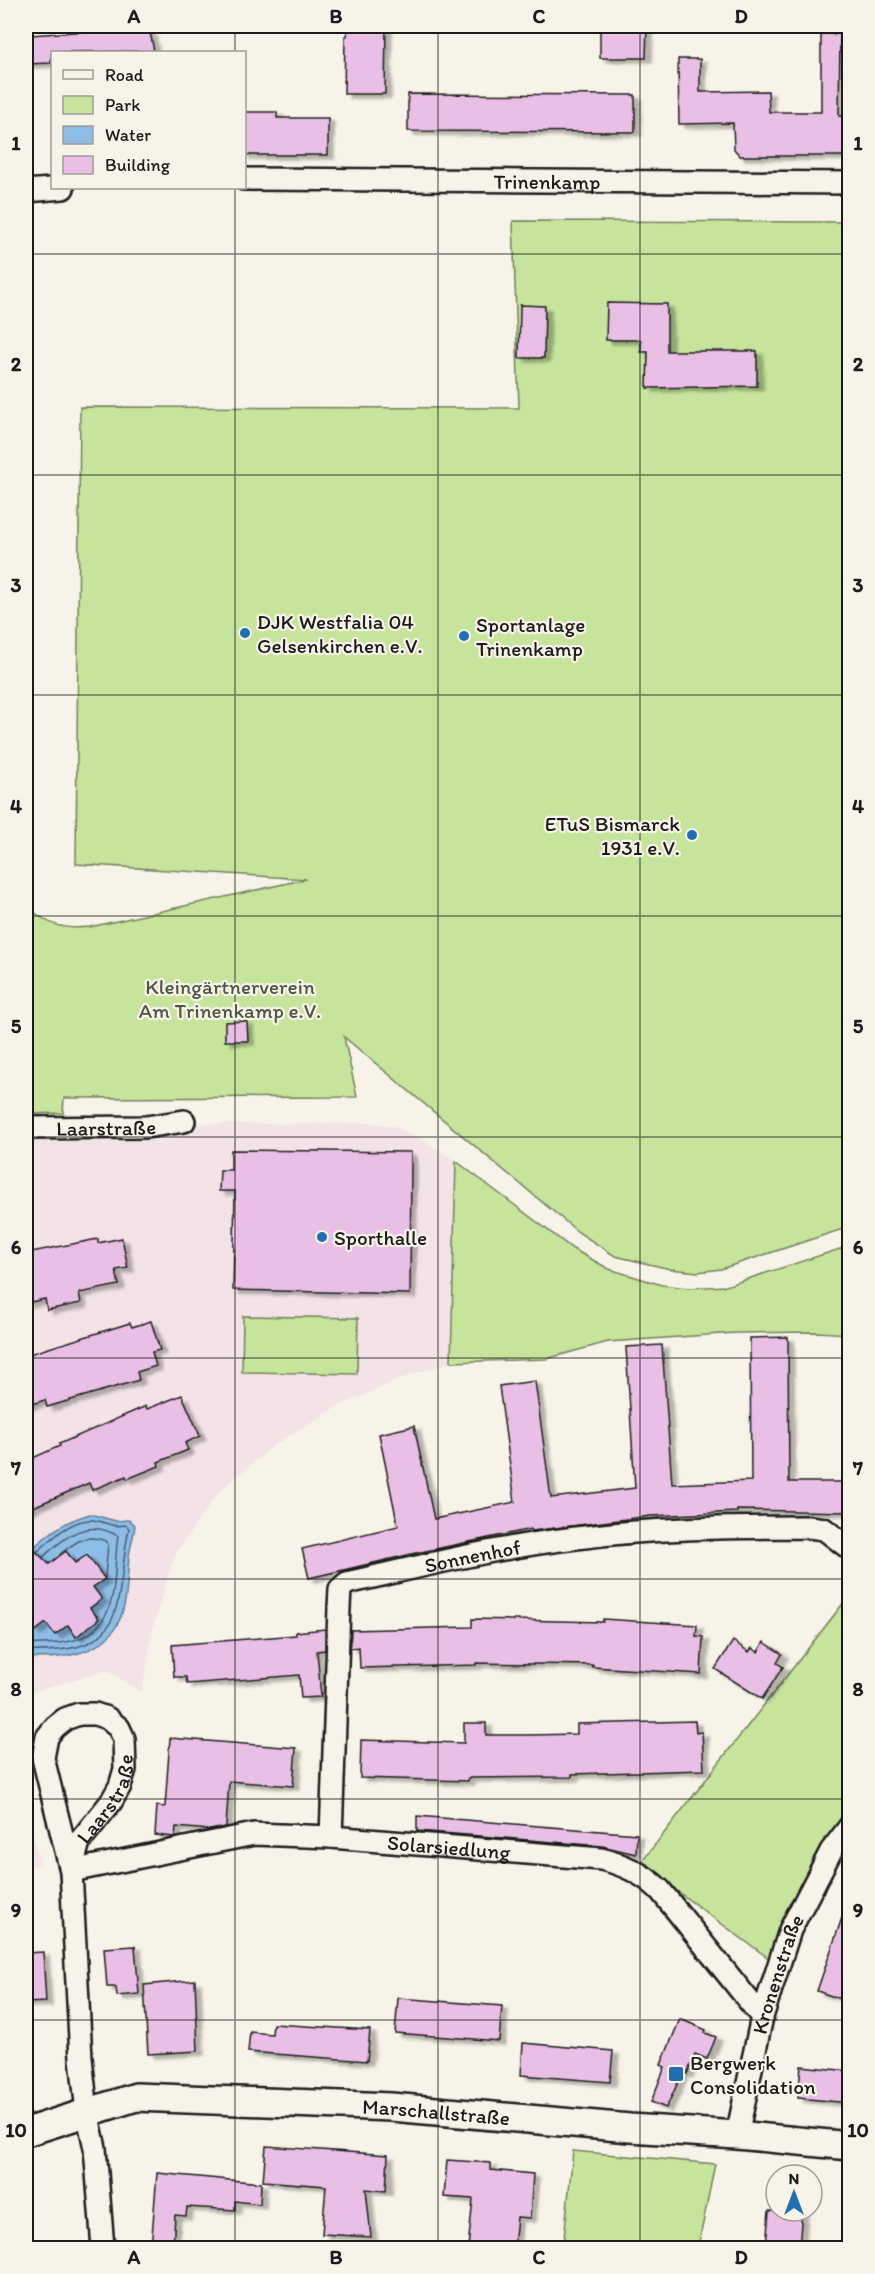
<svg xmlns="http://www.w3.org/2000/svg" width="875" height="2274" font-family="Itim,sans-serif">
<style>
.built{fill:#f3e3e7}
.green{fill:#c6e49c;stroke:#71805c;stroke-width:1.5}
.water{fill:#8cbde7;stroke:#5f7d96;stroke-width:1.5}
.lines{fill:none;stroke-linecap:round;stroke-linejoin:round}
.shore{stroke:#495c6d;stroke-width:1.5}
.building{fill:#eabfe6;stroke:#1c1c1c;stroke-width:1.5;filter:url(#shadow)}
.minor-casing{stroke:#1c1c1c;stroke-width:26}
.tertiary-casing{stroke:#1c1c1c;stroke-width:32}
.minor{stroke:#f7f3e8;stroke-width:21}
.tertiary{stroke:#f7f3e8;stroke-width:27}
.grid{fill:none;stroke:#1c1c1c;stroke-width:1.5;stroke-opacity:0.55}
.poi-dot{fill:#1f6fb2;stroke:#f7f3e8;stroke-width:2}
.labels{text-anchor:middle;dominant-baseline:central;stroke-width:4.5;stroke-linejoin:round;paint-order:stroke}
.street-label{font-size:21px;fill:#1c1c1c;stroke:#f7f3e8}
.poi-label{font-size:21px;fill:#1c1c1c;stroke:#f7f3e8;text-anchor:start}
.park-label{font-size:21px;fill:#4f5842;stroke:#f7f3e8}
.neatline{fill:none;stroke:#1c1c1c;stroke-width:2}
.grid-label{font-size:20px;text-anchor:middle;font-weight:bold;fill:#1c1c1c}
</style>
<defs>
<filter id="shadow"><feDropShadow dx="6" dy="4" stdDeviation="1.5" flood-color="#0004"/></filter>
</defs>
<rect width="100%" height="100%" fill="#f7f3e8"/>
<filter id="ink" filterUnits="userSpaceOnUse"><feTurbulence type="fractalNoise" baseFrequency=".0167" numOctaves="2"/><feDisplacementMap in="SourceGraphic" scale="12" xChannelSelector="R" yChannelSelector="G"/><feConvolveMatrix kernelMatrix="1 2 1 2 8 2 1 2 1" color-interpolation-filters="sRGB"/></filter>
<g filter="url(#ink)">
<!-- built -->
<g class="built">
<path d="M374 1123 396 1127 418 1137 456 1161 451 1362 405 1377 337 1407 274 1445 219 1492 176 1552 154 1623 142 1693 107 1670 26 1694V1136L181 1135 191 1124Z"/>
<path d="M26 1802 40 1864 26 1867Z"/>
</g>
<!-- green -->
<g class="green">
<path d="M513 221 849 222V1227L721 1269 698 1272 670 1269 615 1256 578 1232 344 1037 357 1097 64 1098 63 1113 26 1114V905C47 925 62 930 90 927L306 879 76 864 80 407 519 408Z"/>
<path d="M456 1161 573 1249 609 1269 662 1285 688 1288 726 1286 849 1246V1334L817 1332 735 1333 608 1342 546 1359 451 1362Z"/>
<path d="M243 1316 358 1318 357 1374 242 1372Z"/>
<path d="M849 1596V1833L774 1962 640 1864Z"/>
<path d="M573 2151 715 2164 698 2248H563Z"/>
</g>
<!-- water -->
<path class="water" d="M90 1514C97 1515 109 1520 116 1521 125 1521 128 1517 135 1525 134 1536 130 1546 129 1557 127 1579 128 1605 117 1625 100 1656 57 1660 26 1657V1554C47 1535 61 1522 90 1514Z"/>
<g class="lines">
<!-- shore -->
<g class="shore">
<path d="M60 1554C77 1541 86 1533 106 1541L108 1544 105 1577"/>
<path d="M26 1644C69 1645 105 1642 113 1592 116 1573 115 1555 118 1536 87 1518 68 1535 43 1557"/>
<path d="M26 1651C132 1654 113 1609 129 1528L125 1525C111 1528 105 1521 92 1520 71 1519 52 1539 38 1551"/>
</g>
</g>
<!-- building -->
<g class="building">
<path d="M348 26H386L385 94H344L345 36H347Z"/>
<path d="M600 26H647L646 58H600Z"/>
<path d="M149 27 154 51 52 52 51 63 26 64V38H30V35Z"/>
<path d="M821 34H840L839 116H849V156H740L734 149 733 123 679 124 678 59H700V92L768 91 769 112H821Z"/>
<path d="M408 94 635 95V132L408 131Z"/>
<path d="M244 112H277V118H328V155H244Z"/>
<path d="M607 303 667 304V351H757V386L647 388 648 352H641V340H606Z"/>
<path d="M520 305 545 306 544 358H519Z"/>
<path d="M247 1021 248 1041H225V1022Z"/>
<path d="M231 1150 411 1152 410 1294 233 1290 235 1191H219L220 1170H231Z"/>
<path d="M122 1238 128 1268 116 1270 119 1285 79 1293 81 1303 47 1310 45 1299 26 1303V1253L98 1239V1243Z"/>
<path d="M151 1321 160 1350 152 1352 156 1366 137 1372 139 1380 47 1407 45 1400 26 1406V1355L130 1323 132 1327Z"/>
<path d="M788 1337 789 1482H849V1512L737 1510V1512L650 1516 532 1531 531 1529 416 1553 309 1578 302 1549 398 1526 379 1434 414 1426 434 1519 515 1502 499 1386 535 1381 551 1498 635 1488 626 1347 662 1345 672 1484 751 1481 750 1338Z"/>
<path d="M182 1395 200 1436 185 1443 188 1450 158 1462 159 1466 127 1479 126 1476 92 1490 89 1483 26 1510V1461L60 1446 59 1444 146 1406 147 1409Z"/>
<path d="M26 1542 49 1564 66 1551 75 1563 87 1555 105 1579 93 1587 102 1599 90 1608 99 1619 76 1637 68 1625 55 1635 46 1623 34 1632 26 1620Z"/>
<path d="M472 1619 603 1622V1619L697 1625 696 1636 703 1637 701 1674 593 1667V1665L476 1663V1665L360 1668 359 1647 350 1648 351 1630 472 1627Z"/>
<path d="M325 1629V1650L317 1651 321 1697 301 1698 299 1675 187 1684 186 1677H174L172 1645 296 1635V1632Z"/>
<path d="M733 1641 749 1652 752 1648 758 1652 764 1642 782 1654 777 1663 783 1667 762 1699 715 1669Z"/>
<path d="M695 1721 696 1733 702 1732 704 1770 572 1774V1777L468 1778V1781L360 1778 361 1740 464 1743V1723H486V1735H532L577 1734V1724Z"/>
<path d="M170 1738 296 1748 293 1786 229 1781 226 1827 210 1830 176 1827 175 1837 155 1835 157 1806 165 1807Z"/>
<path d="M417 1816 637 1834 636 1854 602 1846 417 1831Z"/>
<path d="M846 1906H849V2002L817 1991Z"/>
<path d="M135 1946 139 1994 117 1996 116 1987H107L104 1948Z"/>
<path d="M43 1952 46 2002 26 2003V1953Z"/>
<path d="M195 1980 198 2051 148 2054 144 1985Z"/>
<path d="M398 1998 502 2006 499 2041 395 2033Z"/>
<path d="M680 2019 706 2030 705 2033 716 2037 707 2059 695 2054 687 2074 683 2072 666 2108 651 2102 665 2067 661 2065Z"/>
<path d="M273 2024 370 2030 367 2061 248 2052 250 2032 272 2034Z"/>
<path d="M523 2043 613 2051 610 2082 521 2075Z"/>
<path d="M801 2066 849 2071V2103L798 2098Z"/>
<path d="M266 2146 388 2155 386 2191 366 2189 371 2237 322 2234 326 2186 263 2181Z"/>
<path d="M447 2160 491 2163V2170L533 2174 530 2218 517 2217 514 2248H468L473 2199 444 2197Z"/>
<path d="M157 2173 261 2183 260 2204 235 2201V2210L187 2207 186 2216 175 2215 173 2248H151Z"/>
<path d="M769 2211H802L799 2248 766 2246Z"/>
</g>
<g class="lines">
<!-- minor casing -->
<g class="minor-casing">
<g id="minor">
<path id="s1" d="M244 179 850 183"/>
<path d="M26 191 63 188"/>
<path id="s2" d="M26 1128 146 1127 184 1121"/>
<path id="s3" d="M331 1837 339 1608 340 1589 347 1583C422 1566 498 1547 576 1538 653 1528 731 1527 809 1527L824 1529 850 1549"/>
<path id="s4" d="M71 1871 254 1834 331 1837 601 1859C625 1865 642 1873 660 1890L762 2017"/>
<path id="s5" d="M71 1871 79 1842 111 1802 120 1786 125 1769 124 1739 119 1728 107 1718 95 1714H79L65 1719 55 1727 47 1737 43 1758 71 1871 81 2058 87 2112 95 2148 103 2248"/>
<path id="s6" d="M737 2135 762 2017 790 1930 831 1851 850 1826"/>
</g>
</g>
<!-- tertiary casing -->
<g class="tertiary-casing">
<g id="tertiary">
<path id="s7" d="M26 2132 136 2097 391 2107 630 2128 737 2135 850 2146"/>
</g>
</g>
<!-- minor -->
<use href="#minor" class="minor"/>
<!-- tertiary -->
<use href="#tertiary" class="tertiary"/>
</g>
</g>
<!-- grid -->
<path class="grid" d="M235 26V52M438 26V2248M640 26V2248M235 188V2248M26 254H850M26 475H850M26 695H850M26 916H850M26 1137H850M26 1358H850M26 1579H850M26 1799H850M26 2020H850"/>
<!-- markers -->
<g class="poi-dot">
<circle cx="245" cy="633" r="6"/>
<circle cx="464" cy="636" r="6"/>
<circle cx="692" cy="835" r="6"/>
<circle cx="322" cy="1237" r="6"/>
<rect x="668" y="2066" width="16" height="16" rx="3"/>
</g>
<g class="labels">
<!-- street labels -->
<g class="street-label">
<text stroke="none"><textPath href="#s1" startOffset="303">Trinenkamp</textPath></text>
<text stroke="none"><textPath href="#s2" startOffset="80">Laarstraße</textPath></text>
<text stroke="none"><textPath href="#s3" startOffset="386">Sonnenhof</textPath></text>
<text stroke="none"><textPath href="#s5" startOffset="82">Laarstraße</textPath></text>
<text stroke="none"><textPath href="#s4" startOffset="382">Solarsiedlung</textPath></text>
<text stroke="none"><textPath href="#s6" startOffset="166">Kronenstraße</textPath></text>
<text stroke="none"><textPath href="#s7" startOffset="416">Marschallstraße</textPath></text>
</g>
<!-- poi labels -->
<g class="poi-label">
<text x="257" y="621">DJK Westfalia 04<tspan x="257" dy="24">Gelsenkirchen e.V.</tspan></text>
<text x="476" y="624">Sportanlage<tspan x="476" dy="24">Trinenkamp</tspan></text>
<text x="680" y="823" text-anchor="end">ETuS Bismarck<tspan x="680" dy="24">1931 e.V.</tspan></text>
<text x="334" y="1237">Sporthalle</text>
<text x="690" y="2062">Bergwerk<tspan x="690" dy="24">Consolidation</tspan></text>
</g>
<!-- park labels -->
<g class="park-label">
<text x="230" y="986">Kleingärtnerverein<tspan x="230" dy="24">Am Trinenkamp e.V.</tspan></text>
</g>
</g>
<!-- margin -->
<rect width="875" height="2274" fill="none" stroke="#f7f3e8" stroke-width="66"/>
<!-- legend -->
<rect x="51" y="51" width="195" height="138" fill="#f7f3e8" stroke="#9f9d96" stroke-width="1.5"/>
<rect x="63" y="70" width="30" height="9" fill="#f7f3e8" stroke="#9f9d96" stroke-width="1.5"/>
<text x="105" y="81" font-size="18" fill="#1c1c1c">Road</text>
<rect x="63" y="96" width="30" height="18" fill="#c6e49c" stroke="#9f9d96" stroke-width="1.5"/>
<text x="105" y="111" font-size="18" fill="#1c1c1c">Park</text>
<rect x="63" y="126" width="30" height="18" fill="#8cbde7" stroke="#9f9d96" stroke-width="1.5"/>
<text x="105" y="141" font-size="18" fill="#1c1c1c">Water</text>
<rect x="63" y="156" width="30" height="18" fill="#eabfe6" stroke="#9f9d96" stroke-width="1.5"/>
<text x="105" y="171" font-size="18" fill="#1c1c1c">Building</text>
<!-- north arrow -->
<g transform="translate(794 2193)"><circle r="28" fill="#f7f3e8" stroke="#9f9d96" stroke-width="1.5"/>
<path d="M0-4.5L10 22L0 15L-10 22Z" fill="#1f6fb2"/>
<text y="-9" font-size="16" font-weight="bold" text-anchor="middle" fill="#1c1c1c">N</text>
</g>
<rect x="33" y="33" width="809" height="2208" class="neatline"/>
<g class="grid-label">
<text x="134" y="23">A</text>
<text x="336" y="23">B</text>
<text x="539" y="23">C</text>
<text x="741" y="23">D</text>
<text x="16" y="150">1</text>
<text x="858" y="150">1</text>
<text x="16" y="371">2</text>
<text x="858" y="371">2</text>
<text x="16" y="592">3</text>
<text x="858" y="592">3</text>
<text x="16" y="813">4</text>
<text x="858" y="813">4</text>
<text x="16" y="1033">5</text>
<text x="858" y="1033">5</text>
<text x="16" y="1254">6</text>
<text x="858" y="1254">6</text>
<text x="16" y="1475">7</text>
<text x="858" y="1475">7</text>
<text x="16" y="1696">8</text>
<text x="858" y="1696">8</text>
<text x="16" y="1917">9</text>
<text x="858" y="1917">9</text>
<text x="16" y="2137">10</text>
<text x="858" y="2137">10</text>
<text x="134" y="2264">A</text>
<text x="336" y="2264">B</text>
<text x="539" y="2264">C</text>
<text x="741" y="2264">D</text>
</g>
</svg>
